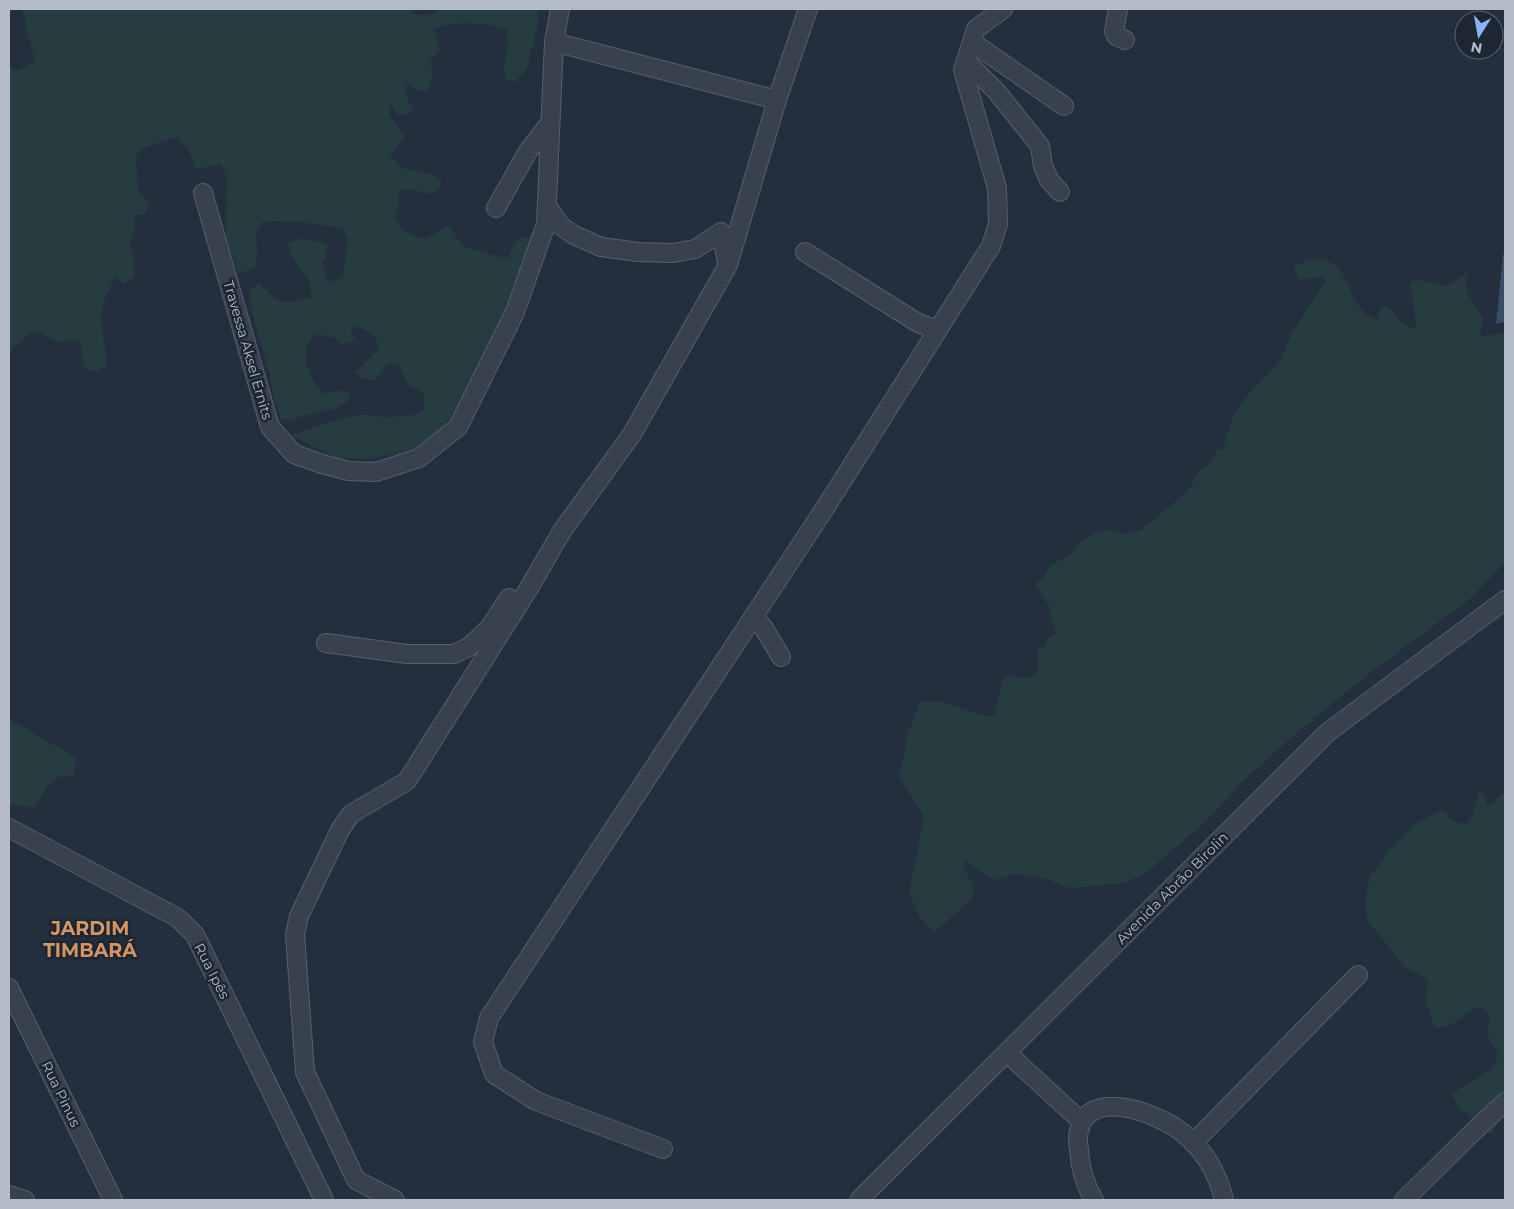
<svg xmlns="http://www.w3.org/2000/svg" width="1514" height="1209" font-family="Montserrat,sans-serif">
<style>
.green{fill:#263c3f}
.water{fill:#394c67}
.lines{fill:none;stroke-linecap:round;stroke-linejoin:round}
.minor-casing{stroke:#565f6c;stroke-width:20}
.minor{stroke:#38414e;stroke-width:18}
.labels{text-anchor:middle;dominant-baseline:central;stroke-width:5;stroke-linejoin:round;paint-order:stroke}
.street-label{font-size:14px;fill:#b4bcc9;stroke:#1d2633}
.district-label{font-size:19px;font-weight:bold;fill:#d59563;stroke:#1d2633}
</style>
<rect width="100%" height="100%" fill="#242f3e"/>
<!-- green -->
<g class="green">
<path d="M22 9H415L412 14 427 16 440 9H481L494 10 495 9H537L538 24 527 69 515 82 506 80 503 69 508 45 507 29C483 23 457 20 434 29L440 50 431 59 432 75 429 90 420 91 407 84C405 94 407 101 413 109L410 114H397L391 104 389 115 405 137 390 156 402 168 433 174 441 181 439 189 429 194 411 189 399 191V204L395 218C403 232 408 234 424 239L439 232 447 225 452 228 457 239 464 247 501 257 508 258 513 246 520 237H528L533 243 526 263 466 397 434 438 407 452 365 459 336 458 291 435 332 421 365 414 382 417 409 416 420 413 424 407 425 398 421 391 409 386 399 365 388 363 374 381 362 378 355 373 379 349C375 332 370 332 355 326L351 333 356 340 342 344 336 338 316 334C297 351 308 378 324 394L342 390 349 393 348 401 335 409 314 413 290 420 281 419 274 399 269 371 256 328 249 291 259 283C278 305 285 305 312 297L308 279 293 258 288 243 303 238 327 244 326 258 322 264 328 282 343 278 348 238 342 228 291 221 262 222 256 234 257 257 254 267 239 274 226 239 227 178 221 164 196 169 188 149 176 137 146 147 136 155 138 189 149 205 144 215H134L136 227 129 245 135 261 134 277 124 284 115 277 104 301 101 318 107 365 97 372 85 369 80 341 67 340 58 342 34 330 9 352V67L18 71 35 62Z"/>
<path d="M1313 259C1319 260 1328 261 1333 263 1351 274 1348 310 1378 320L1379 308 1387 305 1402 324 1410 328 1415 327 1416 322 1410 282 1419 280 1447 286 1468 272 1466 290 1477 310 1483 317 1480 333 1483 336 1505 333V562L1471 598 1366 676 1298 732 1243 781 1207 820 1145 874 1123 883 1069 888 1044 878 1014 874 995 880 965 861 964 867 973 887 972 900 934 932 920 919 909 892 924 816 899 777 909 730 917 711 919 701H941L984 716H995L1002 680 1011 674 1022 679 1033 676 1038 666 1037 648 1045 646 1047 640 1056 634 1049 606 1035 584 1043 578 1051 565 1074 552 1083 539 1099 531 1108 530 1128 534 1141 530 1189 490 1198 472 1213 461 1216 450 1223 449 1233 415 1250 392 1281 360 1293 331 1326 281 1322 277 1299 280 1294 272 1295 265Z"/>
<path d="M9 719 76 758 74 775 58 777 48 785 35 807 10 805 9 803Z"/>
<path d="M1505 792V1106L1494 1131 1490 1134 1460 1108 1452 1095C1462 1082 1501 1073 1497 1053 1496 1047 1489 1041 1488 1035 1487 1029 1489 1021 1489 1015L1484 1009 1476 1007C1464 1015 1448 1033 1434 1026L1426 1001 1428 979 1405 967 1368 921 1365 903 1370 876 1395 844 1415 824 1442 810 1446 811 1451 821 1466 824 1471 818 1479 793H1483L1487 805H1490Z"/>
</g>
<!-- water -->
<path class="water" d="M1505 248V322L1496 324 1503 256Z"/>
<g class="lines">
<!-- minor casing -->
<g class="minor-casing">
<g id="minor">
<path d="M1118 9 1114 31 1116 36 1125 40"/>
<path d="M554 42 777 100"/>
<path d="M972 42 1064 106"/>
<path d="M966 61 997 92 1040 146 1043 166 1049 180 1060 192"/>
<path d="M203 193 270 427 294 454 322 464 349 471 376 472 419 458 458 427 515 312 546 224 554 42 560 9"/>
<path d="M547 206 561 226 574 235 601 247 638 252 673 253 695 249 721 232 727 262"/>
<path d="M496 208 528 151 550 123"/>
<path d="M805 252 918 323 938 330"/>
<path d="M754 616 763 627 781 657"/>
<path d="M326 643 407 654H454L469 647 490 627 509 598"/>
<path d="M9 828 178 918 195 935 324 1200"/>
<path d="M9 988 113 1200"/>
<path d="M1007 1053 1082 1122"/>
<path d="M1193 1143 1358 975"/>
<path d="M663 1149 536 1101 494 1074 483 1042 489 1018 825 508 991 246 998 224 997 188 963 70 976 29 1003 9"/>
<path d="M9 1195 25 1200"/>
<path d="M395 1200 356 1180 305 1072 295 935 299 916 340 830 351 814 407 781 529 588 562 531 632 434 728 265 777 100 808 9"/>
<path d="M859 1200 1327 733 1505 600"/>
<path d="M1094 1200C1085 1185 1080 1167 1079 1150 1078 1143 1077 1137 1079 1131 1089 1085 1161 1115 1183 1133 1204 1150 1218 1174 1224 1200"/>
<path d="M1404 1200 1474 1131 1505 1102"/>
</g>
</g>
<!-- minor -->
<use href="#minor" class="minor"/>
</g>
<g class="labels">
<!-- street labels -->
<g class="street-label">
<text transform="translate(248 350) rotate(74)">Travessa Aksel Ernits</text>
<text transform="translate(1172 888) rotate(-45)">Avenida Abrão Birolin</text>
<text transform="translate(212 971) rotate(63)">Rua Ipês</text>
<text transform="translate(61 1094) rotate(64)">Rua Pinus</text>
</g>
<!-- district labels -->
<g class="district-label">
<text x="90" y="928">JARDIM<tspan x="90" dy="22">TIMBARÁ</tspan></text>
</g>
</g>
<!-- border -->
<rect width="1514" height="1209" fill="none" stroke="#b4bcc9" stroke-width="20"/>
<!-- north arrow -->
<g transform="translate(1479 35) rotate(191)"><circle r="24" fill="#1d2633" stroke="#59626f"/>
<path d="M0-4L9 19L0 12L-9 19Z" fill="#8ab4f8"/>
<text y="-8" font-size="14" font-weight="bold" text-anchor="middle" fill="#b4bcc9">N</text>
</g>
</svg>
